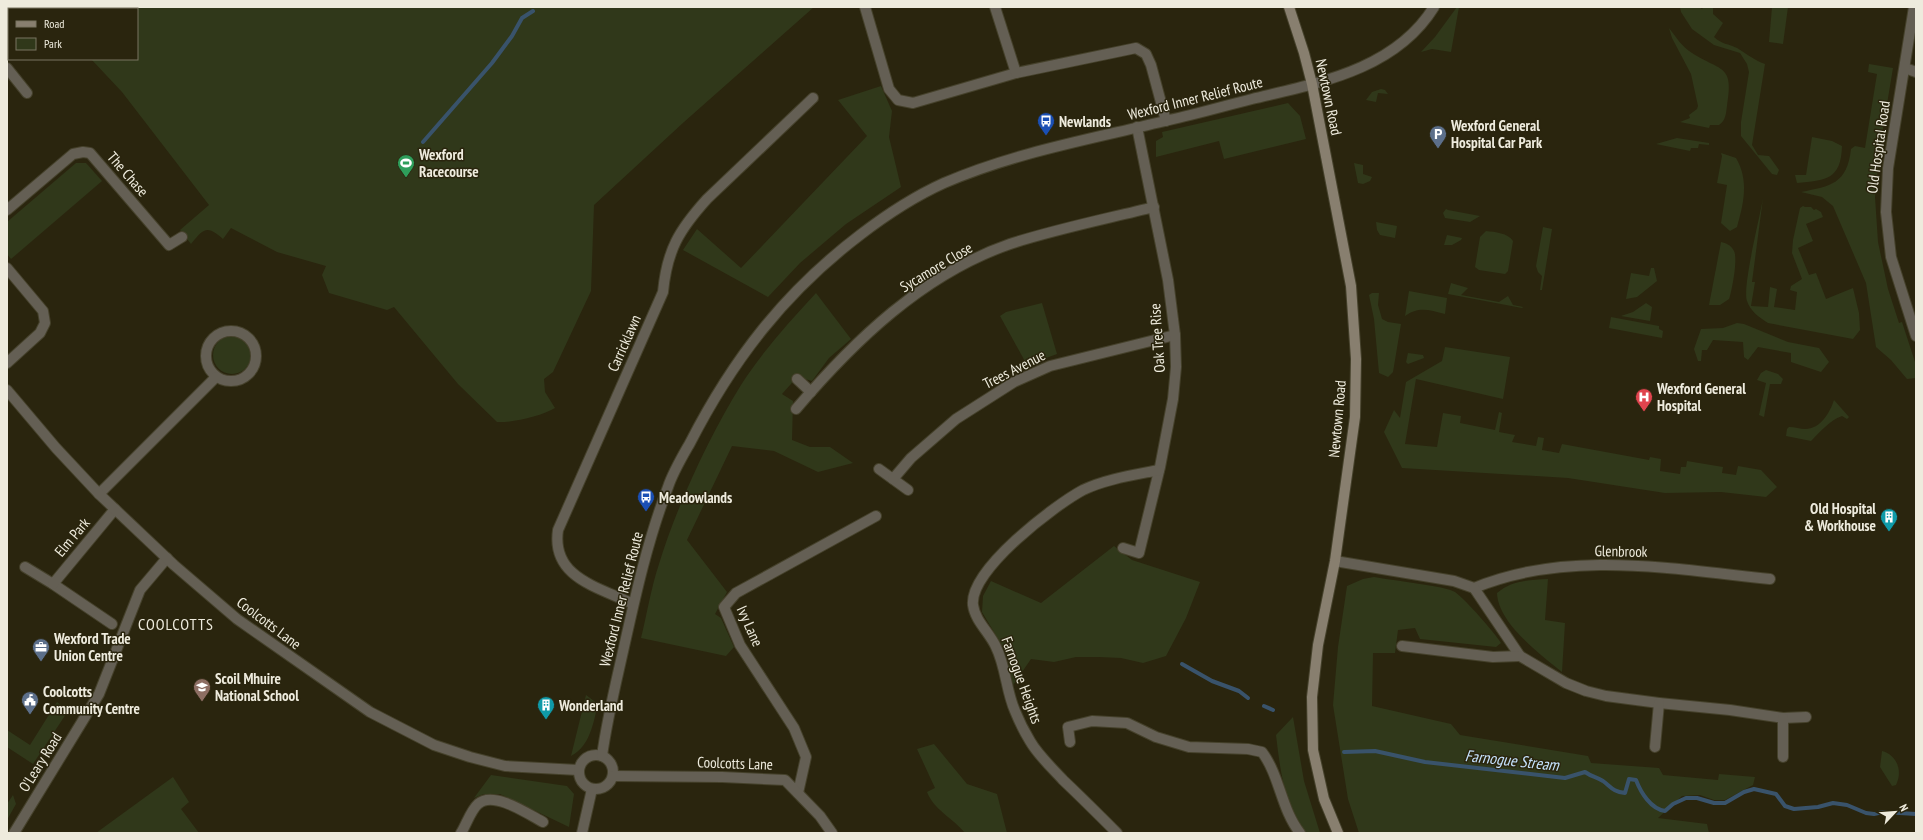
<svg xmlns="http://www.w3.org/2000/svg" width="1923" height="840" font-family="'PT Sans Narrow',sans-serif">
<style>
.green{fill:#30381a}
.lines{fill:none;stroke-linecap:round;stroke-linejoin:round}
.stream{stroke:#39536b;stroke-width:4}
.minor-casing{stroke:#45412b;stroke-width:12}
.tertiary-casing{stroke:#45412b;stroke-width:12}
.secondary-casing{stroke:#45412b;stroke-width:12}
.minor{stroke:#645f54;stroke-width:10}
.tertiary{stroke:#645f54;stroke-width:10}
.secondary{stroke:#887f6f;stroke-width:10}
.labels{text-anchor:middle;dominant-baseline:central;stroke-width:3;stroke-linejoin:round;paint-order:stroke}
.street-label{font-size:15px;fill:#eeebdd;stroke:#2a250e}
.poi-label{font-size:15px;font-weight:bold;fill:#eeebdd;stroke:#2a250e;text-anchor:start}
.neighbourhood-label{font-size:16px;letter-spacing:1px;fill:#eeebdd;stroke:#2a250e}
.water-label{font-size:16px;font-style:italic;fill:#c6e3fe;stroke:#2a250e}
</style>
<rect width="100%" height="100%" fill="#2a250e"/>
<!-- green -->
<g class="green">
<path d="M47 7H814L684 122 594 205 591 291 553 372 544 379 545 392 555 408C542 416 512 423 497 422L458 384 394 307 387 310 329 293 322 275 326 266 277 252 231 228 223 239C207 225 204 228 191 244L180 230 209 205 122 92 91 59H137V9H48Z"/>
<path d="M1457 7H1459L1451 52 1432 49 1421 52 1435 37Z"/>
<path d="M1680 7H1699L1702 9 1704 7H1713V14L1723 23 1714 37C1721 44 1729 44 1737 48 1747 54 1754 60 1765 64L1752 145 1758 155 1769 156 1779 170 1777 175 1772 174 1741 136V122L1749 72 1747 64 1740 53 1714 45 1692 29 1681 12Z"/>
<path d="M1772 7H1788L1783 44 1769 42Z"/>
<path d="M1669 28C1676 37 1682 47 1692 53 1722 72 1734 64 1727 106 1726 113 1726 120 1719 125H1710L1709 128 1680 122 1690 118 1689 115 1697 109 1698 106 1691 74 1672 38Z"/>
<path d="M1869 64 1893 68 1880 146 1875 197 1878 242 1888 289 1899 323 1902 322 1916 365V378L1907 379 1891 360 1876 347 1866 283 1833 206 1822 197 1801 192C1831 186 1847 184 1851 149L1855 146 1865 148 1877 74 1868 72Z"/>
<path d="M881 86 892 111 889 137 901 187 846 224 800 263 768 297 683 250 697 229 741 268 867 136 838 100Z"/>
<path d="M1381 89 1385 90 1388 94 1378 93 1376 102 1366 100 1372 92Z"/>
<path d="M1288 103 1300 116 1306 139 1224 159 1219 141 1156 157V141L1163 137 1162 132Z"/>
<path d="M1812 137 1832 141 1842 146C1841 180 1826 180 1797 183L1795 175H1806Z"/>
<path d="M1677 138 1709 143V145L1699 144 1698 148H1691L1690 151 1656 144Z"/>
<path d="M1721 153 1736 158C1749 180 1744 203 1737 227L1730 231 1721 223 1727 185 1717 183 1722 156Z"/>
<path d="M76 163H86L102 181 11 259 7 254V222Z"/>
<path d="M1354 163 1363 165V174L1372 177 1370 181 1363 184 1358 183Z"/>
<path d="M1763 198 1752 282H1755L1751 306 1768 307 1770 287 1777 289 1774 307 1795 310 1797 292 1790 290 1791 286 1802 279 1792 253 1793 240 1800 208 1803 206 1805 207H1811L1814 210 1816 209 1821 212 1823 217 1806 224 1813 241 1798 248 1809 275 1816 273 1826 299 1853 288 1859 313 1860 330 1853 339 1768 323C1760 318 1750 311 1747 301 1742 287 1760 217 1763 198Z"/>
<path d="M1446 209 1448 210 1480 216 1470 222 1445 218 1443 213Z"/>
<path d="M1376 222 1397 226 1395 238 1380 235 1377 230Z"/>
<path d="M1543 227 1552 229 1542 290H1540L1542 276 1538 272 1536 266Z"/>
<path d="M1486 231C1495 232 1508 233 1513 241L1508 271 1505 274 1479 270 1475 267 1480 237Z"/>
<path d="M1447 235 1462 238 1461 240 1452 245H1444Z"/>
<path d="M1721 242C1726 243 1731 245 1734 251 1738 259 1732 290 1729 299L1720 305H1709Z"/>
<path d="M1651 268H1654L1657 281 1637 297 1626 299 1631 273 1649 276Z"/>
<path d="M1451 283 1468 288 1461 295 1499 302 1508 296 1513 305 1523 307 1522 308 1448 294Z"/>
<path d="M1409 291 1447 298 1445 314C1429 310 1419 306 1405 316Z"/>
<path d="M816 293 851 339 829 358 812 381 805 379 799 375 782 394 793 401 792 440 810 447H830L853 463 818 472 774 451 732 446 687 540 727 592 715 614 721 618 734 647 726 656 641 638C647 614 651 588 659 564 677 505 709 437 741 385 762 352 789 322 816 293Z"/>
<path d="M1372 293H1379L1378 305 1382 319 1388 322 1401 324 1393 372 1388 377 1379 373 1374 319 1369 295Z"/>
<path d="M1042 303 1057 354 1027 365 1000 316 1006 312Z"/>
<path d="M1646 303 1652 307 1650 321 1621 316 1633 312Z"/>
<path d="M1611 317 1659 326V329L1663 331 1662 338 1609 328Z"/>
<path d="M1737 323 1744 324 1788 342 1819 348 1829 362 1821 372 1791 362V353L1758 347 1748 360 1744 357 1743 342 1713 340 1707 350H1702L1701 361H1698L1694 349 1701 329 1723 328Z"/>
<circle cx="232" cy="355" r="19"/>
<path d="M1445 347 1510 357 1503 399 1416 379 1405 444 1437 447 1443 413 1461 416 1460 423 1495 430 1499 412 1502 413 1499 432 1515 435 1512 442 1536 446 1538 437 1544 438 1542 450 1559 453 1562 444 1649 460 1650 457 1661 459 1660 471 1680 474 1681 467H1686L1687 461 1723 467 1722 473 1736 475 1738 466 1761 470 1777 487 1766 497 1721 492 1665 493 1568 478 1402 468 1384 432 1394 410 1400 418 1406 382 1442 361Z"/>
<path d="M1408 353 1423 355 1424 358 1408 364 1406 362Z"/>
<path d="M1766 370 1778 374 1783 379 1781 384H1770L1764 417 1759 415 1766 383 1757 380 1761 373Z"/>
<path d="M1834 400 1849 417 1847 419 1842 416C1829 421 1821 431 1811 441L1786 436 1787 429 1789 427C1795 427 1800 429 1805 429 1821 429 1830 412 1834 400Z"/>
<path d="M1114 546 1132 560 1200 582 1186 618 1166 656 1143 663 1121 658 1099 657H1076L1054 662 1031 659 1013 685 1006 652 982 612 983 596 991 581 1041 603Z"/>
<path d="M1374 577C1388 580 1447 586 1455 592 1467 601 1493 631 1501 643L1496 647 1420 639 1415 628 1398 630 1395 653H1373L1372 706 1451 724 1460 735 1588 756 1591 763 1659 768 1663 775 1718 780 1719 774 1755 777 1753 785 1725 800H1714L1700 795 1682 796 1658 818 1707 824 1709 833H1359L1348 799 1333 705 1338 647 1347 586 1363 579Z"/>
<path d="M1548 579 1545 620 1565 623 1562 672C1540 654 1498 623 1497 593 1512 580 1529 580 1548 579Z"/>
<path d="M586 695 598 704C593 724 590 746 571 756Z"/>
<path d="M57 702 68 711 33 764 7 747V730L30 745Z"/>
<path d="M1293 717 1304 781 1320 833H1306C1284 805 1280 769 1276 735Z"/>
<path d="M934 744 967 784 997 794 1007 833H965C953 818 934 810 927 792L935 788 917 749Z"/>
<path d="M1882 751C1897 755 1903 771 1896 785L1892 786 1880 767Z"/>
<path d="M491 775 567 786 574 794 569 827 500 794H484L474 798Z"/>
<path d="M173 777 189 802 181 809 199 833H96Z"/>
<path d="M13 795 16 804 7 820V804Z"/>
</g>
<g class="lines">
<!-- stream -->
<g class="stream">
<path d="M423 142 492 63 512 36 522 18 533 11"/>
<path d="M1182 664 1212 681 1239 691 1248 698"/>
<path d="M1264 706 1273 710"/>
<path d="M1344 752 1375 751 1425 762 1565 778 1585 772C1592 777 1597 777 1603 781 1611 787 1613 792 1625 793L1629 779 1636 780C1641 793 1651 809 1665 811L1673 804 1686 798H1697L1714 803H1725L1744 792 1754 789 1776 794 1785 806 1794 809 1818 807 1833 803 1847 805 1866 813 1874 814 1883 812 1916 814"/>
</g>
<!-- minor casing -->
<g class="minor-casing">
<g id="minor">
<path d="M865 7 889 89 898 100 913 103 1016 73 1136 48 1146 54 1151 65 1166 121"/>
<path d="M995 7 1016 73"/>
<path d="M7 68 27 93"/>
<path d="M1905 68 1916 72"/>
<path d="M7 210 73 154 83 152 90 153 169 245 182 237"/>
<path d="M7 268 43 311 45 323 40 333 7 363"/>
<circle cx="231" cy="356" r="25"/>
<path d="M797 379 811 392"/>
<path d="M796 409C854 341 923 274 1010 244 1056 229 1106 219 1154 207"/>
<path d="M879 469 908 490"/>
<path d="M893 479 911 458 956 419 1014 382 1050 366 1175 335"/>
<path d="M99 494 216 377"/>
<path d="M1123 548 1139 553 1160 467 1173 399 1176 367 1175 335 1168 280 1137 127"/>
<path d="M1335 561 1454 581 1474 588C1568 549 1672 569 1770 579"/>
<path d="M25 567 53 584 112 624"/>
<path d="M53 584 115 509"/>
<path d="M1474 588 1520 656 1566 683 1586 691 1606 696 1659 703 1730 710 1783 718 1806 717"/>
<path d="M633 604C599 587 551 578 558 530L663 292C667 250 679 230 707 199L813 98"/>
<path d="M1402 646 1493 657 1520 656"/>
<path d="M1070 742 1068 727 1092 721 1127 723 1156 737 1189 747 1248 749 1262 752C1280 776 1281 809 1300 833"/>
<path d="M1655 747 1659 703"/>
<path d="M1783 757V718"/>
<path d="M798 793 806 757 794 728 740 645 724 607 736 593 876 516"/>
<path d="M14 833 99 694 140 590 167 558"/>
<path d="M461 833C466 825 471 810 478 804 493 790 528 814 543 822"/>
<path d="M1117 833C1099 815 1081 797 1063 780 1052 768 1038 755 1030 741 1024 731 1019 721 1015 711 1006 691 1006 667 996 647 990 633 975 621 973 605 969 570 1055 505 1083 490 1106 479 1134 475 1159 470"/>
</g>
</g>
<!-- tertiary casing -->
<g class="tertiary-casing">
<g id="tertiary">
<path d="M1914 7 1888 168 1886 212 1891 257 1916 336"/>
<path d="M7 390 56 448 99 494 174 565 237 619 370 712 434 745 470 757 505 766 578 770"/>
<circle cx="596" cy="772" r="17"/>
<path d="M602 756C607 719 616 683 624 647 636 593 648 539 668 487 673 472 682 457 690 443 733 359 785 292 860 235 886 215 913 197 944 183 1016 152 1092 139 1169 120 1197 114 1224 106 1252 99 1318 83 1395 70 1434 7"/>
<path d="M613 776 722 777 785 780 820 816 832 833"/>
<path d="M582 833 592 789"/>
</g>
</g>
<!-- secondary casing -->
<g class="secondary-casing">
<path id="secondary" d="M1289 7 1304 53 1312 84 1351 286 1356 359 1355 417 1335 561 1318 645 1312 697 1313 750 1324 799 1338 833"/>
</g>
<!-- minor -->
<use href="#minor" class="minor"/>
<!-- tertiary -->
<use href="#tertiary" class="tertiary"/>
<!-- secondary -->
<use href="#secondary" class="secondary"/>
</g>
<!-- icons -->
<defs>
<g id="bus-pin" transform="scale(0.9)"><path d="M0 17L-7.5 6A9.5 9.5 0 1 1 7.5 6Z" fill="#1a4fb4" stroke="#2a250e"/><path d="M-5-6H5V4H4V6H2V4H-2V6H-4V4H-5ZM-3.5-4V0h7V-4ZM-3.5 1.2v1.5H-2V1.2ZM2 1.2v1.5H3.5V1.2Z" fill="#fff"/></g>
<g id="parking-pin" transform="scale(0.9)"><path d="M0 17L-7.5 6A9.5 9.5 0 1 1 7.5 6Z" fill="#5c6f8a" stroke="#2a250e"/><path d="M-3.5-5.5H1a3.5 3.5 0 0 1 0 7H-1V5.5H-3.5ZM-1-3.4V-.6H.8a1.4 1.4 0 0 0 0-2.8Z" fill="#fff"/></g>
<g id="stadium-pin" transform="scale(0.9)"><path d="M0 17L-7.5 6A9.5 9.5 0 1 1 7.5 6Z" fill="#2e9e5b" stroke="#2a250e"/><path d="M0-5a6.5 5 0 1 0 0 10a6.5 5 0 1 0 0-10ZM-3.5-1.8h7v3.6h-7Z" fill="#fff"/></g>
<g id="hospital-pin" transform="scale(0.9)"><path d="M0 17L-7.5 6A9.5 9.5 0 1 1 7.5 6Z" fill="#e0444e" stroke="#2a250e"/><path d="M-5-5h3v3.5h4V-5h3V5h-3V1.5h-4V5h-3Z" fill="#fff"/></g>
<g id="building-pin" transform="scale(0.9)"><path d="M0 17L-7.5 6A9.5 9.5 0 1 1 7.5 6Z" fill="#0f9aa8" stroke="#2a250e"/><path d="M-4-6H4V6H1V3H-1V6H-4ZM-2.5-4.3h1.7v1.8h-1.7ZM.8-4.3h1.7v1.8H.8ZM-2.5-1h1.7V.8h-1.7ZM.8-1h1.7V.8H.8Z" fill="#fff"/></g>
<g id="office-pin" transform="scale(0.9)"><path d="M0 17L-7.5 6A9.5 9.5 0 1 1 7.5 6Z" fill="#5c6f8a" stroke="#2a250e"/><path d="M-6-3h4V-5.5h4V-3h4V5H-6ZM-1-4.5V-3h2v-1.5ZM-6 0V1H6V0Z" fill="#fff"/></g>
<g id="school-pin" transform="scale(0.9)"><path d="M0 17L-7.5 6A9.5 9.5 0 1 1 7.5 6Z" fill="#8d6e63" stroke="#2a250e"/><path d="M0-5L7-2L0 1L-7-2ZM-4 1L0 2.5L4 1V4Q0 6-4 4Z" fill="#fff"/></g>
<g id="civic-pin" transform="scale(0.9)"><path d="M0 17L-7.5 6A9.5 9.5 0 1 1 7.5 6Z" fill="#5c6f8a" stroke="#2a250e"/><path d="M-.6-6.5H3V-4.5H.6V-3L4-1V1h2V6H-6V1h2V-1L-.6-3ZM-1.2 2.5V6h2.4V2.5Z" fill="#fff"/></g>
</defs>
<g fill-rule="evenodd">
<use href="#bus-pin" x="1046" y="121"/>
<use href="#parking-pin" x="1438" y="134"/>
<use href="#stadium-pin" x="406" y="163"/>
<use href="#hospital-pin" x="1644" y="397"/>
<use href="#bus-pin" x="646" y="497"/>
<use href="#building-pin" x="1889" y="517"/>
<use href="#office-pin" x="41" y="647"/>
<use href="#school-pin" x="202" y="687"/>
<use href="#civic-pin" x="30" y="700"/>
<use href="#building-pin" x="546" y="705"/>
</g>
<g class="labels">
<!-- street labels -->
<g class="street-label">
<text transform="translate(1329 97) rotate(78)">Newtown Road</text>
<text transform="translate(1195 98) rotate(-14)">Wexford Inner Relief Route</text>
<text transform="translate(1878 147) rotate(-82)">Old Hospital Road</text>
<text transform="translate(128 174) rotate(49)">The Chase</text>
<text transform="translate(936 267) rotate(-31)">Sycamore Close</text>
<text transform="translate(1157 338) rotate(-94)">Oak Tree Rise</text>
<text transform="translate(624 343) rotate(-66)">Carricklawn</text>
<text transform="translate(1014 369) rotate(-27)">Trees Avenue</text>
<text transform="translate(1337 419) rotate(-85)">Newtown Road</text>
<text transform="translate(72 537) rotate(-50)">Elm Park</text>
<text transform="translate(1621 551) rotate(1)">Glenbrook</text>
<text transform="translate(621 599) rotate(-76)">Wexford Inner Relief Route</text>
<text transform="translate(269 623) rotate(37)">Coolcotts Lane</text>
<text transform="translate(750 626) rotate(66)">Ivy Lane</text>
<text transform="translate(1022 680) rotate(70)">Farnogue Heights</text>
<text transform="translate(40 762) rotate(-58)">O'Leary Road</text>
<text transform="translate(735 763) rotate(2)">Coolcotts Lane</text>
</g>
<!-- poi labels -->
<g class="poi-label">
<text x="1059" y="121">Newlands</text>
<text x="1451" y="125">Wexford General<tspan x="1451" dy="17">Hospital Car Park</tspan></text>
<text x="419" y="154">Wexford<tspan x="419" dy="17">Racecourse</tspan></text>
<text x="1657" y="388">Wexford General<tspan x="1657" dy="17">Hospital</tspan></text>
<text x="659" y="497">Meadowlands</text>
<text x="1876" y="508" text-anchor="end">Old Hospital<tspan x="1876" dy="17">&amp; Workhouse</tspan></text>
<text x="54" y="638">Wexford Trade<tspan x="54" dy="17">Union Centre</tspan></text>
<text x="215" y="678">Scoil Mhuire<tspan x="215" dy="17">National School</tspan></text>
<text x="43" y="691">Coolcotts<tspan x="43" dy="17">Community Centre</tspan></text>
<text x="559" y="705">Wonderland</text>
</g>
<!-- neighbourhood labels -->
<g class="neighbourhood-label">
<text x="176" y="624">COOLCOTTS</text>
</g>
<!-- water labels -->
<g class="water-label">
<text transform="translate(1512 760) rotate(6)">Farnogue Stream</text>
</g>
</g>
<!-- border -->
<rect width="1923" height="840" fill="none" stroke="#eeebdd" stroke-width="16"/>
<!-- legend -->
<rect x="8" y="8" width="130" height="52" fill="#2a250e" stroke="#787461"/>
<rect x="16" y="21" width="20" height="6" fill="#887f6f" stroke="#787461"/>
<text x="44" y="28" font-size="12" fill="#eeebdd">Road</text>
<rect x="16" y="38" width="20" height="12" fill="#30381a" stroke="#787461"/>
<text x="44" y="48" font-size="12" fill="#eeebdd">Park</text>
<!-- north arrow -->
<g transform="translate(1895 812) rotate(64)" stroke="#2a250e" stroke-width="3" paint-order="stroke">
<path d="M0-3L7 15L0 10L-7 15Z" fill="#eeebdd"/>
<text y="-6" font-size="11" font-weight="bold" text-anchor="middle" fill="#eeebdd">N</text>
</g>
</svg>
